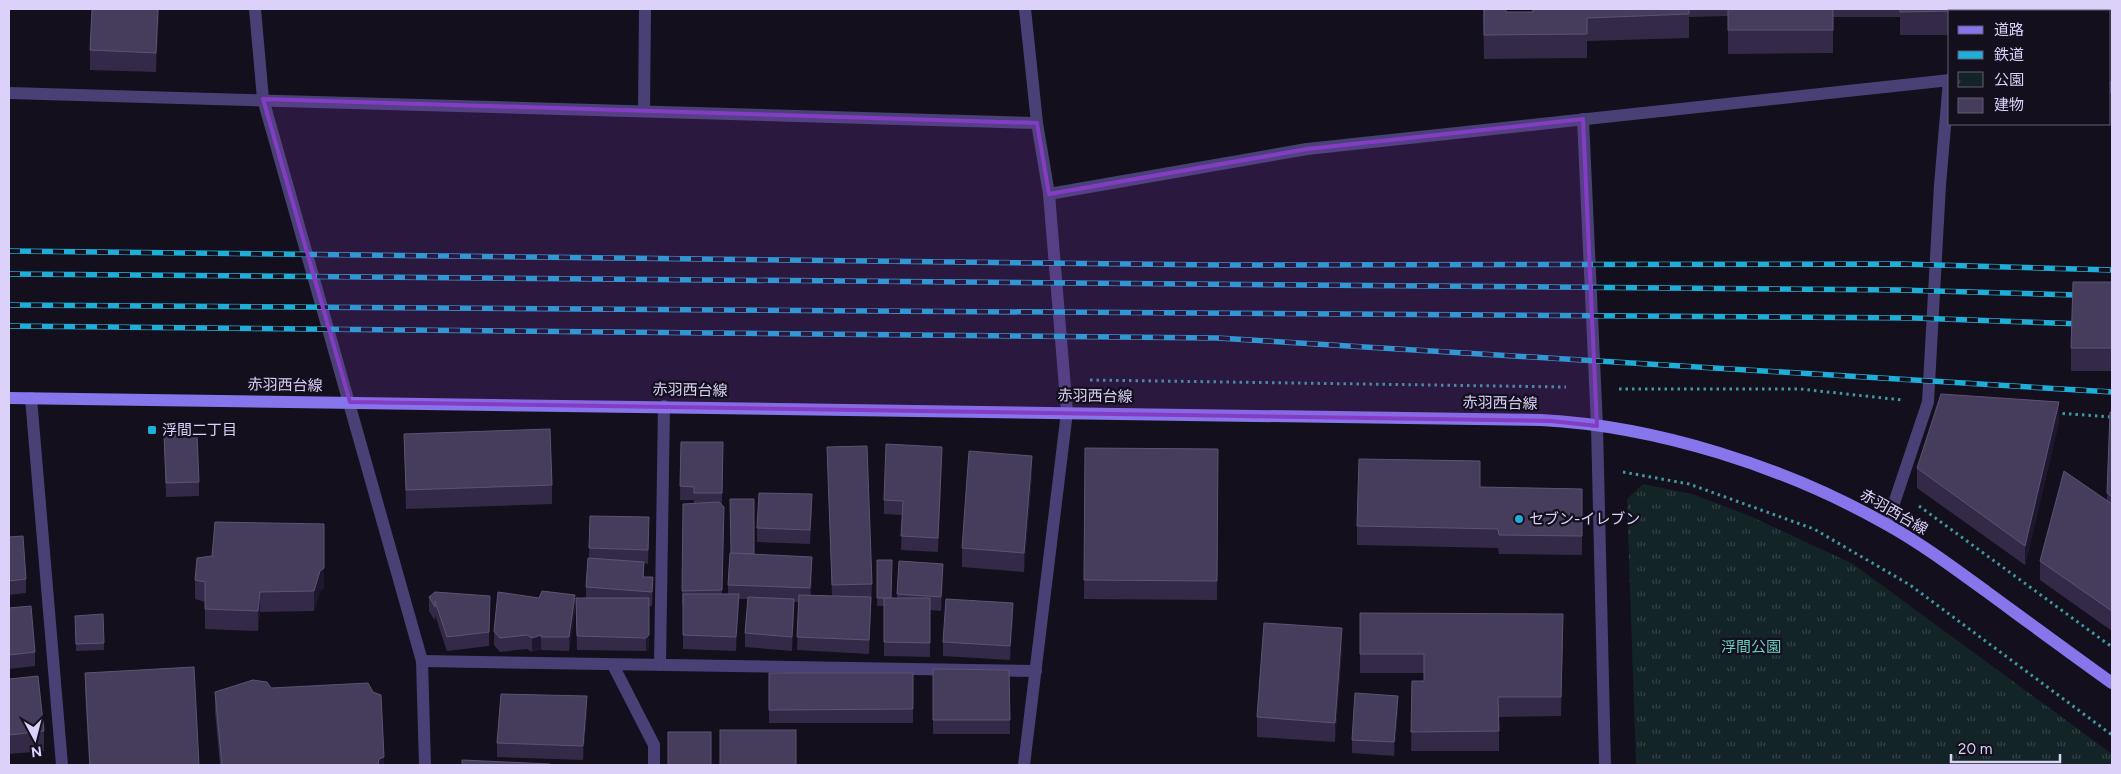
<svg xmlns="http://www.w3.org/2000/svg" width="2121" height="774" font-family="Figtree,'Noto Sans JP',sans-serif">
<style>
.park{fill:url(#park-tufts)}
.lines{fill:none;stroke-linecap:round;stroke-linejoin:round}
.path{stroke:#3d9aa1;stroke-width:3;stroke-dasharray:2.5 4;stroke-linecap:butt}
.service{stroke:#494076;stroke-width:12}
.minor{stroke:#494076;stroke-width:12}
.secondary{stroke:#8775ec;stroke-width:12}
.rail-casing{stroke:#1eaed8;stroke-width:5.5}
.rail{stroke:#130f1d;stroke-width:4;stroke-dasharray:11;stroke-linecap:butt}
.wall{fill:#342a48}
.shaded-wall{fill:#1f172f}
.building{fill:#463c5b;stroke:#5d5374}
.marked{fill:#853cc5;fill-opacity:0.2;stroke:#853cc5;stroke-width:4;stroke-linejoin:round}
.poi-dot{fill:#1eaed8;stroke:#130f1d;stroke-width:2}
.labels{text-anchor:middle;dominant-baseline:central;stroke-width:4.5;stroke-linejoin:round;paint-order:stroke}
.street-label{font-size:15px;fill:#dbd1f9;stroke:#130f1d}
.poi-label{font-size:15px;fill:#dbd1f9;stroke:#130f1d;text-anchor:start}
.park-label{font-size:15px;fill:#68cec1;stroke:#130f1d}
</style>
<defs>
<pattern id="park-tufts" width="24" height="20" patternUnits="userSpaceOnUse" patternTransform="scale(1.25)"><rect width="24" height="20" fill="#132426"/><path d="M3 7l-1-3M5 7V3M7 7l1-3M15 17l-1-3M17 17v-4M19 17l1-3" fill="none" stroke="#354346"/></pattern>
</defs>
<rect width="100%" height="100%" fill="#130f1d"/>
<!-- park -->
<path class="park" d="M1643 484 1692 494 1750 516 1853 564 2112 754V765H1636L1627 499Z"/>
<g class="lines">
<!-- path -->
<g class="path">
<path d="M1090 380 1566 387"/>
<path d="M1619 389H1800L1902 400"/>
<path d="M2056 413 2112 417"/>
<path d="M1623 472 1689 484 1814 529 1910 585 2112 735"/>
<path d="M1919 506 2112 647"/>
</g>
<!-- service -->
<path class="service" d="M644 110 645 9"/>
<!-- minor -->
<g class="minor">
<path d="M255 9 263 99 422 661 425 765"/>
<path d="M1025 9 1037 123"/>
<path d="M2110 87H2112"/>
<path d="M9 93 1037 123 1049 194 1067 412 1024 765"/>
<path d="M1583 119 1597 426 1605 765"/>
<path d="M1049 194 1307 149 1950 80"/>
<path d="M31 398 62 765"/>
<path d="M1887 524 1928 402 1940 185 1949 80"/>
<path d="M422 661 1036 671"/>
<path d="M613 665 654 745V765"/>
<path d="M660 665 664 406"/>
</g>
<!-- secondary -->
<path class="secondary" d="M9 398 1541 420C1657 426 1785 467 1886 524 1922 544 1954 568 1987 592 2028 622 2070 653 2112 683"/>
<!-- rail casing -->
<g class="rail-casing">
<g id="rail">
<path d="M9 251 1221 265 1900 264 2112 270"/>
<path d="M9 274 1899 290 2112 296"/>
<path d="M9 305 1914 318 2112 325"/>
<path d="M9 326 1217 338 2112 392"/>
</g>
</g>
<!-- rail -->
<use href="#rail" class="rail"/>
</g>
<!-- wall -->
<g class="wall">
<path d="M159 9 156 72 90 70V50Z"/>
<path d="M1483 9 1506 12H1532V9H2081V11H1950V35H1900V17H1833V53L1728 54V16L1689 17V38L1587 41V58L1484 59Z"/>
<path d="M2112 282V371H2071V348Z"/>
<path d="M2112 412V631L2040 580V561L2107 500Z"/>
<path d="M2059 422 2025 565 1917 488V468Z"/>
<path d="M404 434 552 485V504L406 509Z"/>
<path d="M164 435 199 482V496L166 497Z"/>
<path d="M681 442H723L722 505V594H728V585L754 554 812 571 811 595 832 596 827 447 872 584 869 654 797 650 799 602H794V613L792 651 745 647V633L748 599H739L736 651 683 649V605H682V591L694 500H680Z"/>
<path d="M1085 448 1218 449 1217 600 1084 599Z"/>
<path d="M942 461 938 552 901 550 902 515 884 514V500Z"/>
<path d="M1032 475 1024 572 962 567V548Z"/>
<path d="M1480 487 1582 489V555L1499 554 1498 548 1357 545V526Z"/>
<path d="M812 508 810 544 757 542V528Z"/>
<path d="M590 516 649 531 648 564 644 563V577L653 591 652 606H649V649L646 651 577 650 576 598H586V587L589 558Z"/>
<path d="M9 537 26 579V593L9 595Z"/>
<path d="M877 560 892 598H897L899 561 943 578 941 611 930 610V657L884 656V606H877Z"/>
<path d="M195 580 324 587 320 591 314 611 260 612 258 631 205 629V602L195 599Z"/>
<path d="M429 597 490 610 489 646 447 651 435 615V621L429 611Z"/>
<path d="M9 608 35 652V666L9 669Z"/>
<path d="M575 609 569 651 541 650V649L532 652 527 649 500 652 494 645V631Z"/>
<path d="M1360 613 1563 633 1561 716 1499 717V751H1411L1412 681H1424V673H1360Z"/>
<path d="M75 616 104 643V650L76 651Z"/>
<path d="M1013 617 1010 660 943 656V642Z"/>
<path d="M1342 648 1335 742 1257 737V717Z"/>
<path d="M933 669 1009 670 1010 734H933Z"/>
<path d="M85 673 199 765H89L85 692Z"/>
<rect x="769" y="673" width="144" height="50"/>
<path d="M9 679 44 731V751L9 754Z"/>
<path d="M271 688 384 765H220L215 712V692Z"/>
<path d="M587 710 583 760 497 757V743Z"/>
<path d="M1398 710 1394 756 1352 753V740Z"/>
</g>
<!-- shaded-wall -->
<g class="shaded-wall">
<path d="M158 9H159L156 72V53Z"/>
<path d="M2059 402V422L2025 565V546Z"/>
<path d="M942 447V461L938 552V538Z"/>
<path d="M1032 456V475L1024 572V553Z"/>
<path d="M324 524V587L320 591 314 611V591Z"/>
<path d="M812 557V571L810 602V588Z"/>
<path d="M943 564V578L941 611V597Z"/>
<path d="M653 577V591L652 606V592Z"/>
<path d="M260 592V612L258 631V611Z"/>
<path d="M739 594V608L736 651V637Z"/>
<path d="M575 595V609L569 651V637Z"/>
<path d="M490 596V610L489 646V632Z"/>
<path d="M871 597V611L869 654V640Z"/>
<path d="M794 599V613L792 651V637Z"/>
<path d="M1013 603V617L1010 660V646Z"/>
<path d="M1342 628V648L1335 742V723Z"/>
<path d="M541 635V649L532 652V638Z"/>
<path d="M649 635V649L646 651V638Z"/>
<path d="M587 696V710L583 760V746Z"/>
<path d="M1398 696V710L1394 756V742Z"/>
<path d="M384 757V765H378L379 759Z"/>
</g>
<!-- building -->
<g class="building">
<path d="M92 9H158L156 53 90 50Z"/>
<path d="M1484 9H1506V12H1533V9H1689V14L1587 18V34L1484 35Z"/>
<rect x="1728" y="9" width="105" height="21"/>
<path d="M1900 9H1952V11L1900 12Z"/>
<path d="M2073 282H2112V348H2071Z"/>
<path d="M1941 394 2059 402 2025 546 1917 468Z"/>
<path d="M2110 412H2112V497L2107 493Z"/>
<path d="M550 429 552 485 406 490 404 434Z"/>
<path d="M197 434 199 482 166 483 164 435Z"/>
<path d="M681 442H723L722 493H694V487L680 486Z"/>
<path d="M886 444 942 447 938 538 901 536 903 501 884 500Z"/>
<path d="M867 446 872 584 832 585 827 447Z"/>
<path d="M1085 448 1218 449 1217 581 1084 580Z"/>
<path d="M969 451 1032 456 1024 553 962 548Z"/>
<path d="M1359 459 1480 461V487L1582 489V536L1499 535 1498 529 1357 526Z"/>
<path d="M2064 471 2112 504V611L2040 561Z"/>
<path d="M759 493 812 494 810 530 757 528Z"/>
<path d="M730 499H754V554L731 553Z"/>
<path d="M719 502 724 507 722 590 682 591 683 504Z"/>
<path d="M590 516 649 517 648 550 589 548Z"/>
<path d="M215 522 324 524V568L320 571 314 591 260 592 258 611 205 609V582L195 580 197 558 212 556Z"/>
<path d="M23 536 26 579 9 581V537Z"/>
<path d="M730 553 812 557 810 588 728 585Z"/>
<path d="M588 558 644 562 643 577H653L652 592 586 587Z"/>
<path d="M877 560H892L891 598H877Z"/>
<path d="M899 561 943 564 941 597 897 594Z"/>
<path d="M542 591 575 595 569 637H541V635L532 638 527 635 500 638 494 631 498 592 539 598Z"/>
<path d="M435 592 490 596 489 632 447 637 435 601V607L429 597Z"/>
<path d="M683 594H739L736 637 683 635Z"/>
<path d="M799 595 871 597 869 640 797 637Z"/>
<path d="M748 597 794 599 792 637 745 633Z"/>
<path d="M576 598H649V635L646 638 577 636Z"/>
<path d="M884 598H930V643L884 642Z"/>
<path d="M946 599 1013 603 1010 646 943 642Z"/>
<path d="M31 606 35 652 9 655V608Z"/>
<path d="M1360 613 1563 614 1561 697H1498L1499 731 1411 732 1412 681H1424V654H1360Z"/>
<path d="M103 614 104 643 76 644 75 616Z"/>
<path d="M1264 623 1342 628 1335 723 1257 717Z"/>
<path d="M194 667 199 765H90L85 673Z"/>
<path d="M933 669 1009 670 1010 720H933Z"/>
<path d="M769 673H913V709L769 710Z"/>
<path d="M38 676 44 731 9 735V679Z"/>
<path d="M253 680 267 682 271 688 368 683 373 692 381 695 384 757 379 759 378 765H222L215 692Z"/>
<path d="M1355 693 1398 696 1394 742 1352 740Z"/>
<path d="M501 694 587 696 583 746 497 743Z"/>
<rect x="720" y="730" width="76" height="35"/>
<rect x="668" y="732" width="43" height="33"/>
<path d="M462 760 550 764V765H462Z"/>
</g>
<!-- marked area -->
<path class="marked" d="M263 99 1037 123 1049 194 1307 149 1583 119 1597 426 1551 421 350 402Z"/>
<!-- markers -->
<g class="poi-dot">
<rect x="147" y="425" width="10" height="10" rx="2.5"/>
<circle cx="1519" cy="519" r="5"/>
</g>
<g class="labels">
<!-- street labels -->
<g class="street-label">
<text transform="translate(285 385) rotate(1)">赤羽西台線</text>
<text transform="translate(690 390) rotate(1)">赤羽西台線</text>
<text transform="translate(1095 396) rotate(1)">赤羽西台線</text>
<text transform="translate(1500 403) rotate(1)">赤羽西台線</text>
<text transform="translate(1894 512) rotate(30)">赤羽西台線</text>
</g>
<!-- poi labels -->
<g class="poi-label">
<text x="162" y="430">浮間二丁目</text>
<text x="1529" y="519">セブン-イレブン</text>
</g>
<!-- park labels -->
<g class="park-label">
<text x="1751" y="647">浮間公園</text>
</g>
</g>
<!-- border -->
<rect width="2121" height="774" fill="none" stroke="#dbd1f9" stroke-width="20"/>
<!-- legend -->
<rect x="1948" y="10" width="162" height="115" fill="#130f1d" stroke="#635d75"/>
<rect x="1958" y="26" width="25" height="8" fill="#8775ec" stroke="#635d75"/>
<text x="1994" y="35" font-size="15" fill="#dbd1f9">道路</text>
<rect x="1958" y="51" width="25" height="8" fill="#1eaed8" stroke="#635d75"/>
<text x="1994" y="60" font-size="15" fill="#dbd1f9">鉄道</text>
<rect x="1958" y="72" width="25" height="15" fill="url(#park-tufts)" stroke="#635d75"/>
<text x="1994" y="85" font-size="15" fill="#dbd1f9">公園</text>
<rect x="1958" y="98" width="25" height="15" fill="#463c5b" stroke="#635d75"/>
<text x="1994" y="110" font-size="15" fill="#dbd1f9">建物</text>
<!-- north arrow -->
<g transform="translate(35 739) rotate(173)" stroke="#130f1d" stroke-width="4" paint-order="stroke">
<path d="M0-4L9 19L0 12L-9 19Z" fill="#dbd1f9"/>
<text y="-8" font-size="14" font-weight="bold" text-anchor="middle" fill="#dbd1f9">N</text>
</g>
<!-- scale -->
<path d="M1951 754v8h109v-8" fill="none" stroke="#dbd1f9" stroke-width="2.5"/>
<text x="1958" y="754" font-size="15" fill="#dbd1f9" stroke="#130f1d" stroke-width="4" paint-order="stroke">20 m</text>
</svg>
